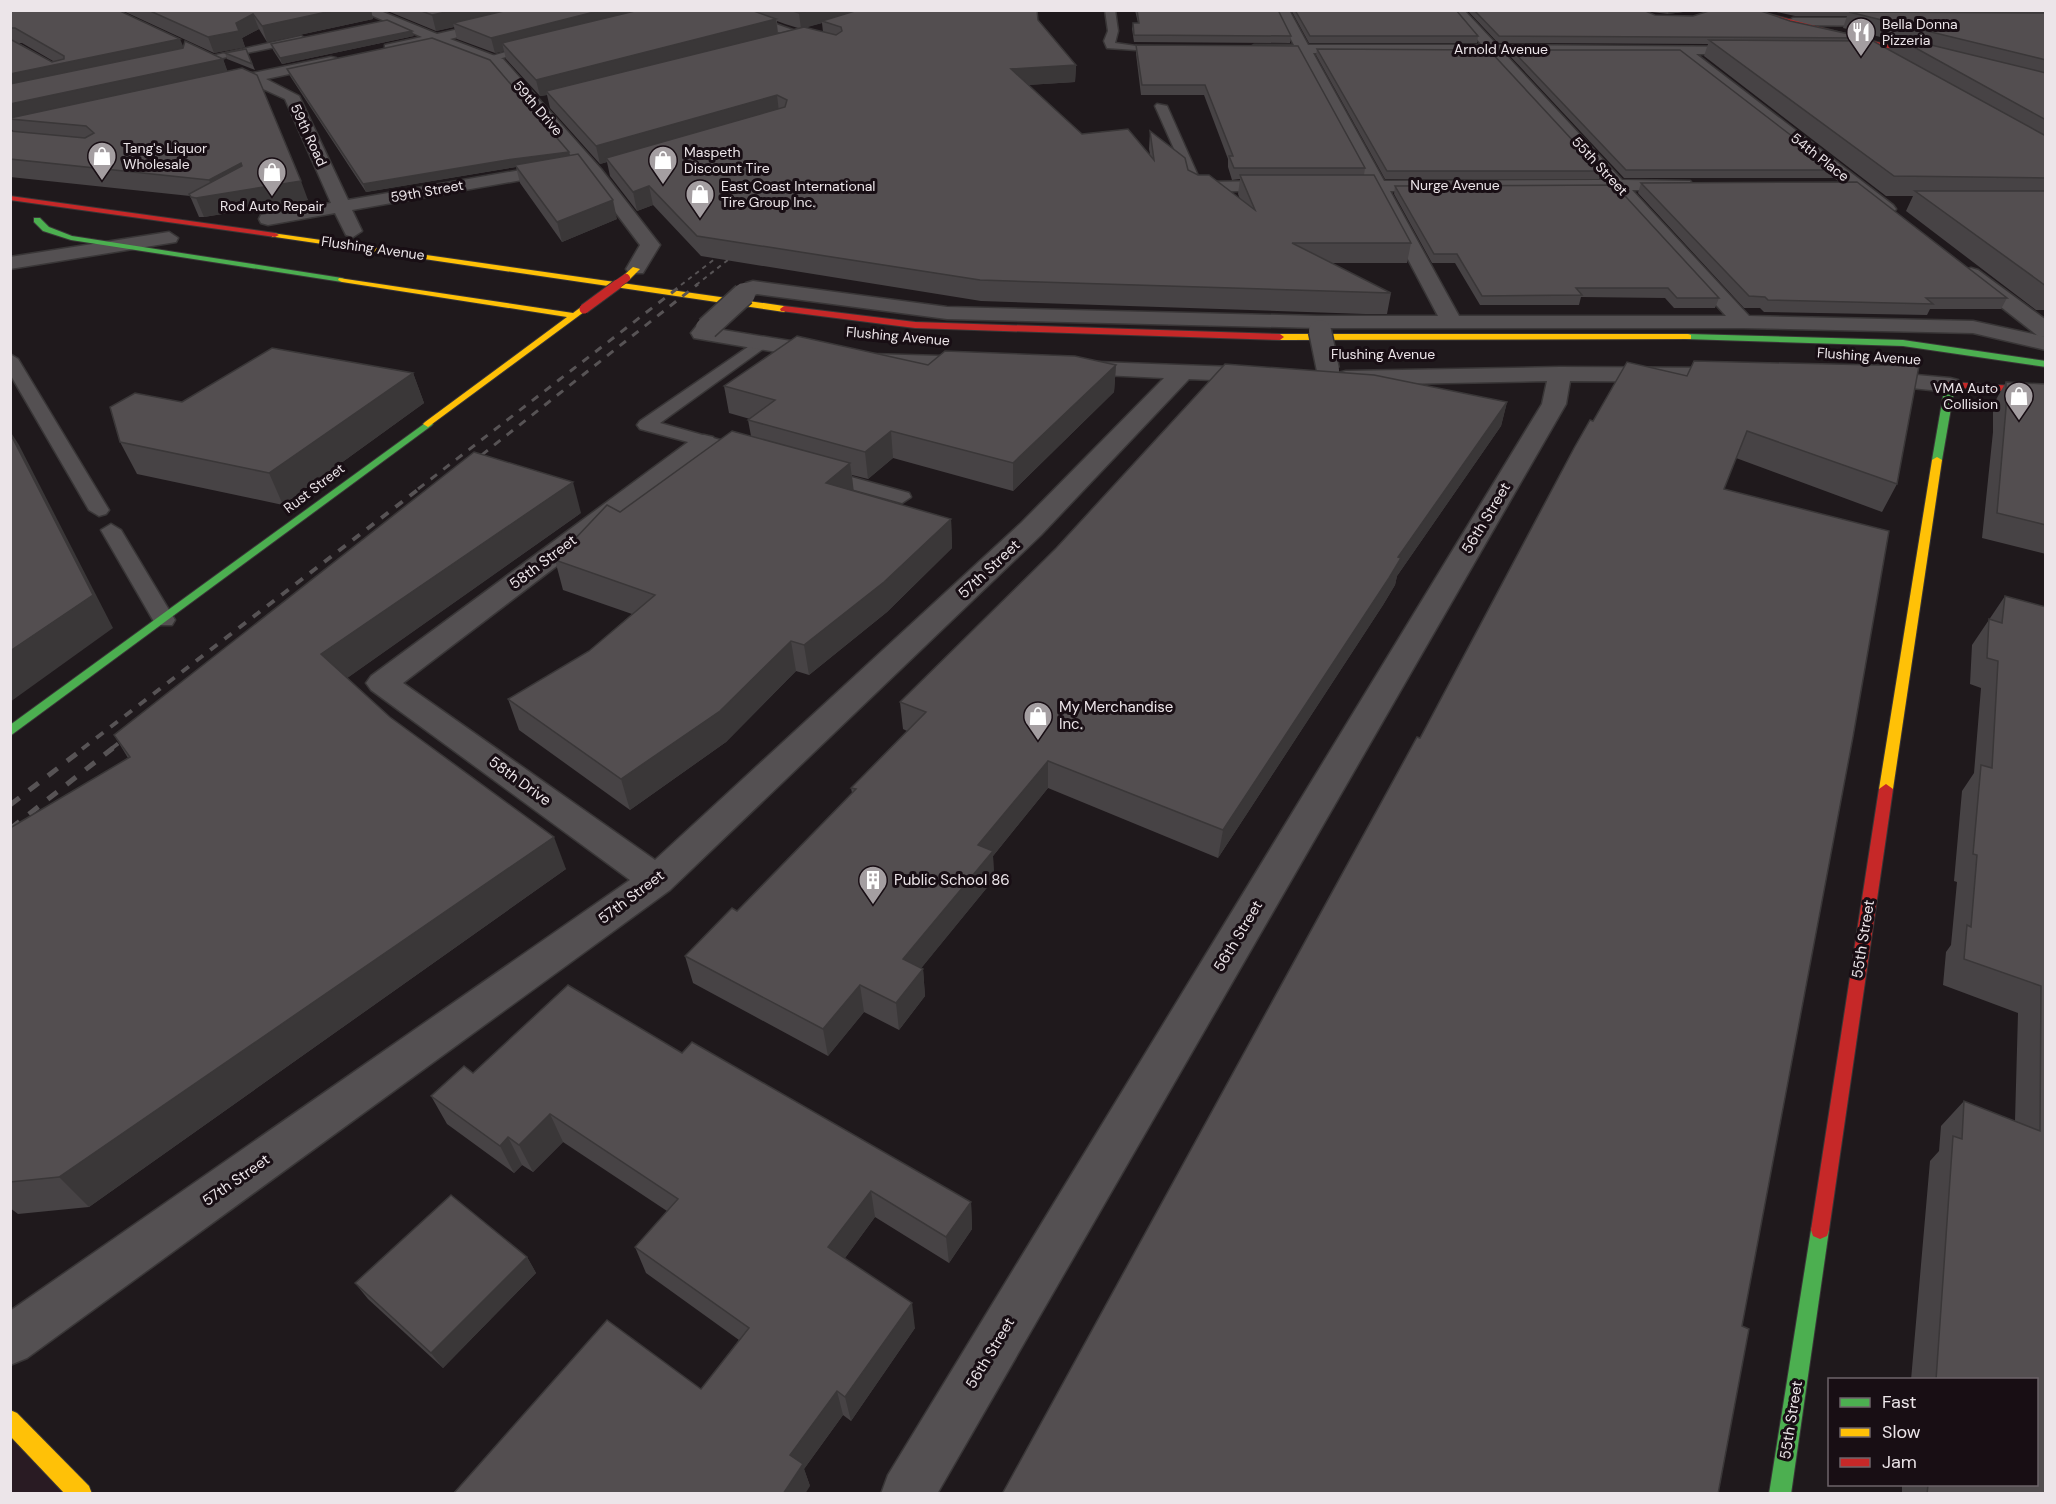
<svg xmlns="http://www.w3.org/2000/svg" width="2056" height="1504" font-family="'DM Sans',sans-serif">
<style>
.built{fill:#291b23}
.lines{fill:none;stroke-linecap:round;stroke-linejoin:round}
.lane-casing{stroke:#393637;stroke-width:3}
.street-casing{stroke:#393637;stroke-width:3}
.fast-casing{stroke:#393637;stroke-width:2}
.slow-casing{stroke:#393637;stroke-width:2}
.jam-casing{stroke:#393637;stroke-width:2}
.lane{fill:#545052;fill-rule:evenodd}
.street{fill:#545052;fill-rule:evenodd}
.fast{fill:#4caf50;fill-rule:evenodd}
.slow{fill:#ffc107;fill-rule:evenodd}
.jam{fill:#c62828;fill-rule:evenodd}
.rail-far3{stroke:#575355;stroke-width:2;stroke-dasharray:4.5 4.5;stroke-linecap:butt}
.rail-far2{stroke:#575355;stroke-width:3;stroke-dasharray:8 8;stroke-linecap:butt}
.rail-far1{stroke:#575355;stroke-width:4;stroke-dasharray:9 9;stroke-linecap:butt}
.rail{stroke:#575355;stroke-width:5;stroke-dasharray:12 12;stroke-linecap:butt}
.street-bridge-casing{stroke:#393637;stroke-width:25;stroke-linecap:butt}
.jam-bridge-far1-casing{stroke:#393637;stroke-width:9;stroke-linecap:butt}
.jam-bridge-casing{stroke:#393637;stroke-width:11;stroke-linecap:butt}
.street-bridge{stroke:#545052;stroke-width:22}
.jam-bridge-far1{stroke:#c62828;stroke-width:8}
.jam-bridge{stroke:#c62828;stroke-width:9}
.wall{fill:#474345;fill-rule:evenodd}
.shaded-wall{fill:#3a3738}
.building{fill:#534e50;stroke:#3a3738;stroke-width:1.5}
.labels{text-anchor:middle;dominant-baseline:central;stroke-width:6;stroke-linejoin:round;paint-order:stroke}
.far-poi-label{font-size:14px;fill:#ece5e9;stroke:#180e14;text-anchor:start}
.far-street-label{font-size:14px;fill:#ece5e9;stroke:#180e14}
.street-label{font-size:15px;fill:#ece5e9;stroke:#180e14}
.poi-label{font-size:15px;fill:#ece5e9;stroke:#180e14;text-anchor:start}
</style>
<rect width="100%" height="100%" fill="#1f191c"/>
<!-- built -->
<path class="built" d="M11 1410 87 1493H11Z"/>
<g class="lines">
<!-- lane casing -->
<g class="lane-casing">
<g id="lane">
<path d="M1105 10H1115L1118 31 1115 43 1136 46V50L1107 48 1104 41 1108 31Z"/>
<path d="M301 36 306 39 304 41 208 61 203 58Z"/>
<path d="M537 43 541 44V48L490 61 485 58Z"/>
<path d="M1157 104 1167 106 1203 187 1202 190H1192L1191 187 1155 106Z"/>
<path d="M761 338 767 340 769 343 767 346 660 423 731 443 734 447 731 451 725 452 640 429 637 425 640 421Z"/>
<path d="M10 354 18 359 109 510 106 514 99 516 89 510 10 374Z"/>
<path d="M822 469 909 493 911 497 902 503 815 479 813 475 815 471Z"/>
<path d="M111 524 121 530 175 620 172 625H156L153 620 101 530Z"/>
</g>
</g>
<!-- street casing -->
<g class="street-casing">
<g id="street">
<path d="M359 10H378L437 34 542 10H568L450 39 503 59 601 169 660 245 643 273H629L626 269 640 245 589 177 493 65 435 42 385 51V45L422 37Z"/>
<path d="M715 10H736L810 36 803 40 798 39Z"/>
<path d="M1276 10H1289L1308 45H1482L1451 10H1464L1497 45 1756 47 1758 50 1751 54H1696L1893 205 1896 209 1893 213H1881L1679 54H1505L1622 180 1690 181 1693 185 1684 190H1632L1749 316 1973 321 2046 337V350L1973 333 1743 328H1318L947 319 757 294 744 300 737 298 734 294 746 283 753 281 947 307 1318 316H1438L1372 191H1334L1325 186 1334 181H1366L1299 53H1254L1247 49 1254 45H1294ZM1313 53 1489 54 1603 180 1384 181ZM1613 190 1726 316H1459L1390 191Z"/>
<path d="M1793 18H1890L1897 22 1890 26 1788 25 1786 22Z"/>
<path d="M331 57 336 58V64L266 79 299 96 348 200 561 163 570 168 561 173 352 210 362 231 353 237 346 235 335 213 268 225 261 223 259 219 261 215 331 203 285 99 250 83 215 90 208 86 210 83 239 76 240 72 253 73Z"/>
<path d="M1282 181 1288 182 1291 186 1288 190 1197 192 1188 187 1197 182Z"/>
<path d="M169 232 178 238 176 242 10 269V257Z"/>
<path d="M1971 268 1978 270 2046 320V337L2038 336 1964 278 1961 274 1964 270Z"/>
<path d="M707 322 715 323 717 329 870 354 977 357 985 359 988 364 985 369 977 371 870 368 694 338 691 333 699 323Z"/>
<path d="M1070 361 1261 368 1269 370 1272 375 1269 380 1261 382 1189 379 1041 535 670 890 27 1358 10 1365V1311L630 880 371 690 366 683 371 676 695 437 704 435 713 437 716 442 713 447 403 683 655 860 1021 523 1164 378 1062 373 1059 368 1062 363Z"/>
<path d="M1560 367 1732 368 1740 370 1743 375 1740 380 1732 382 1570 381 1566 404 937 1494H881L888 1475 1542 404 1547 381 1346 385 1338 383 1335 378 1338 373 1346 371Z"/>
<path d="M1871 371 1950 378 1958 380 1961 385 1958 390 1950 392 1863 383 1860 378 1863 373Z"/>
</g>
</g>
<!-- fast casing -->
<g class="fast-casing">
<g id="fast">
<path d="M34 218H40L49 227 72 236 342 278 346 280 342 282 71 240 43 231 34 222Z"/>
<path d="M1688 334 1903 340 2046 361V367L1903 346 1685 339V335Z"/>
<path d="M1950 382 1955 385 1942 460 1937 463 1932 460 1945 385Z"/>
<path d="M428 421 433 424 431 426 10 736V725Z"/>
<path d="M1820 1221 1827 1224 1829 1230 1791 1494H1769L1811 1230 1813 1224Z"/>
</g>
</g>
<!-- slow casing -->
<g class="slow-casing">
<g id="slow">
<path d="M272 233 784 306 788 309 784 312 275 237H272Z"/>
<path d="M633 267 640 269 629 280H623V276Z"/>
<path d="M339 278 573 313 581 307 588 309 428 427 423 424 425 422 567 317 342 282 338 280Z"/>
<path d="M1688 334 1691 335V339L1280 340 1276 337 1280 334Z"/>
<path d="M1937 457 1942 460 1893 789 1886 794 1879 789 1932 460Z"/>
<path d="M10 1410 17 1413 89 1486 92 1494H65L10 1436Z"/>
</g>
</g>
<!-- jam casing -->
<g class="jam-casing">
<g id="jam">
<path d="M1754 10 1935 57 1936 58 1933 60 1744 10Z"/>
<path d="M10 196 275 233 279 235 275 237 10 200Z"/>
<path d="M784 306 915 322 1280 334 1284 337 1280 340 915 328 781 311 780 309Z"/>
<path d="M1950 382 2046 388V394L1947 387V383Z"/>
<path d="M1886 784 1893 789 1829 1230 1827 1236 1820 1239 1813 1236 1811 1230 1879 789Z"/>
</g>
</g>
<!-- lane -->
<use href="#lane" class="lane"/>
<!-- street -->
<use href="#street" class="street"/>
<!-- fast -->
<use href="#fast" class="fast"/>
<!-- slow -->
<use href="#slow" class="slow"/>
<!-- jam -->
<use href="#jam" class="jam"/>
<!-- rail-far3 -->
<g class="rail-far3">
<path d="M681 285 729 248"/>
<path d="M696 285 742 249"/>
</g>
<!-- rail-far2 -->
<g class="rail-far2">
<path d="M469 465 698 284"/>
<path d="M418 489 683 284"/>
</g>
<!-- rail-far1 -->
<g class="rail-far1">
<path d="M82 749 420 488"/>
<path d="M111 749 133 732"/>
</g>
<!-- rail -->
<g class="rail">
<path d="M10 805 84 748"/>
<path d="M10 829 113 748"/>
</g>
<!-- street-bridge casing -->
<g class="street-bridge-casing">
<g id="street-bridge">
<path d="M707 328 744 294"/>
<path d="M1320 331 1328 370"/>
</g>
</g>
<!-- jam-bridge-far1 casing -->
<g class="jam-bridge-far1-casing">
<path id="jam-bridge-far1" d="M616 285 626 278"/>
</g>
<!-- jam-bridge casing -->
<g class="jam-bridge-casing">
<path id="jam-bridge" d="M584 309 618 284"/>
</g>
<!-- street-bridge -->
<use href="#street-bridge" class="street-bridge"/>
<!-- jam-bridge-far1 -->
<use href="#jam-bridge-far1" class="jam-bridge-far1"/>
<!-- jam-bridge -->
<use href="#jam-bridge" class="jam-bridge"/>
</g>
<!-- wall -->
<g class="wall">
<path d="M10 10 183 47 223 59 227 71 308 200 204 217H199L190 196 10 177V131H13L10 127ZM19 43H22L53 61 52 62Z"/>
<path d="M121 10H371L373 19 267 42 259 29 242 38 245 47 214 53Z"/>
<path d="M385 10H1037L1038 20 1076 65 1075 82 1027 85 1082 134 1150 154 1149 149 1150 131 1188 170 1240 199 1238 194 1240 179 1232 180 1228 167V159L1204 95H1141L1136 54V45L1365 168 1364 175 1411 243 1407 263H1331L1391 293 1387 314H1365L981 301 701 256 653 205 637 211 610 176 607 162 600 164 550 108 547 95 540 96 506 59 504 51 495 53 457 39 454 27 436 31ZM777 21 785 24 798 28 778 33ZM822 23 823 32 806 27Z"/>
<path d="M1135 10H1278L1291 36 1290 43 1134 42 1132 29 1133 23H1138Z"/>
<path d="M1291 10H1456L1478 36 1477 43H1309Z"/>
<path d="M1467 10H1698L1668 14 1643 11 1655 15 1790 21 1867 38 1866 41 1889 49 1893 40 1843 28 1847 16H1795L1767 10H2046V310H2036L1906 211 1913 196H1886L1704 56 1708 44 1498 43Z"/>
<path d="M414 36 282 64 273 50 271 44Z"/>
<path d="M246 49 255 70 227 59 225 53Z"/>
<path d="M1317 49 1601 171 1599 179H1385L1316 55Z"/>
<path d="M1512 50 1836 170 1833 178H1624L1510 56Z"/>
<path d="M287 69 569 152 570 156 617 219 562 242 520 183 516 167 366 192 290 76Z"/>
<path d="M1641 183 2007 298 2001 309H1930L1927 315 1764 312 1760 308H1744L1638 193Z"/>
<path d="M1395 186 1719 298 1715 308H1674L1665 298 1581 297 1579 305H1480L1455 263H1432L1394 194Z"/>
<path d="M1627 362 1897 484 1882 512 1736 458 1724 489 1742 1326 1420 738Z"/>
<path d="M928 365H1116L1114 392 1013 491 893 458 868 479 852 475 853 491 951 519 952 548 887 612 809 675 796 671 726 742 630 810 519 730 508 699 589 651 632 614 563 590 555 560 620 512 751 436 748 420 750 419 729 413 724 386Z"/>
<path d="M413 373 424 403 283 505 137 474 120 442 182 402Z"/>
<path d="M2006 382 2046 384V554L1982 538 1993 432V405Z"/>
<path d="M1507 402 1501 426 1397 576 1395 585 1383 605 1218 858 1048 788 993 856 994 879 921 968 923 969 925 996 899 1030 864 1012 828 1056 693 983 685 956 737 911 852 793 851 788 907 731 903 729 900 702Z"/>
<path d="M581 513 347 678 390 717 566 869 89 1207 18 1214 10 1208V828L128 758 114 735Z"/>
<path d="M2005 596 2046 607V1494H1902V1485H2037V1380H1911L1930 1161 1939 1151 1941 1126 1964 1101 2015 1121 2018 1013 1943 985 1946 952 1951 945 1957 882 1954 881 1962 791 1974 773 1981 688 1970 684 1972 645Z"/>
<path d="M682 1053 971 1202 972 1229 949 1263 875 1217 845 1258 915 1328 851 1421 843 1415 804 1469 810 1486 701 1389 739 1340 646 1273 635 1247 667 1211 563 1142 533 1172 522 1165 514 1173 447 1124 431 1096 473 1073Z"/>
<path d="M527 1257 536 1273 443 1368 368 1299 355 1283Z"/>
</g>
<!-- shaded-wall -->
<g class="shaded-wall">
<path d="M336 10H371L373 19 267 42 262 26Z"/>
<path d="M455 10H529L453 23 454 27 436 31 432 15Z"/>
<path d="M602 10H666L502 43 504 51 495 53 491 38Z"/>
<path d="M811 10H869L822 21V23L801 29 799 13Z"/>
<path d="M1669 10H1698L1668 14Z"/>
<path d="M253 14 259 29 242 38 245 47 214 53 208 37Z"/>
<path d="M776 19 778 35 546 91 547 95 540 96 536 80Z"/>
<path d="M412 31 414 36 282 64 280 58Z"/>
<path d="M180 39 187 55 10 92V74Z"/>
<path d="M223 59 229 75 10 119V104Z"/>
<path d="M1076 65 1075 82 1011 86V69Z"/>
<path d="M777 95 779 112 606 158 607 162 600 164 596 146Z"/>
<path d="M569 152 571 159 515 165 516 167 366 192 363 184 507 160Z"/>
<path d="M241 163 301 181 308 200 204 217 196 198 215 195 209 180Z"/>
<path d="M649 186 653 205 637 211 633 192Z"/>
<path d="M613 200 617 219 562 242 557 222Z"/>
<path d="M1116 365 1114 392 1013 491V463Z"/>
<path d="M413 373 424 403 283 505 269 473Z"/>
<path d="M1507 402 1501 426 1397 576 1395 585 1383 605 1218 858 1223 830 1398 557Z"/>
<path d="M10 431 19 445 113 628 10 702Z"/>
<path d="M891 431 893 458 868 479 865 452Z"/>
<path d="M850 463 854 492 826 483Z"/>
<path d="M573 482 581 513 336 686 321 654Z"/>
<path d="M951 519 952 548 887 612 809 675 804 645Z"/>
<path d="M791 641 796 671 726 742 630 810 621 779Z"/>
<path d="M1048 761V788L993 856 994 879 906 987 903 959 978 845Z"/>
<path d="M554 837 566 869 89 1207 59 1177Z"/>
<path d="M923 969 925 996 899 1030 896 1003Z"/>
<path d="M860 985 864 1012 828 1056 823 1029Z"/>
<path d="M550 1114 563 1142 533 1172 519 1145Z"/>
<path d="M508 1137 522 1165 514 1173 500 1146Z"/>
<path d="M871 1191 875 1217 834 1273 828 1247Z"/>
<path d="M971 1202 972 1229 949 1263 946 1237Z"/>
<path d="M527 1257 536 1273 443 1368 431 1353Z"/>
<path d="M912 1303 915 1328 851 1421 845 1397Z"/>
<path d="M837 1391 843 1415 804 1469 810 1486 805 1494H783L790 1455Z"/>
</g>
<!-- building -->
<g class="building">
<path d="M10 10H118L180 39 10 74V39L52 62 64 59V56L15 28H10Z"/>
<path d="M148 10H336L262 26 253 14 236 23 239 31 208 37Z"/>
<path d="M419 10H455L432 15Z"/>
<path d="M508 10H602L491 38 453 23Z"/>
<path d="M639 10H751L776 19 536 80 502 43Z"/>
<path d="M790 10H811L799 13Z"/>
<path d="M858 10H1037L1038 20 1076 65 1011 69 1082 134 1128 129 1154 160 1150 131 1185 158 1188 170 1198 175H1209L1255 210 1240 175H1374L1411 243H1292L1391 293 980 280 697 236 649 186 633 192 606 158 785 107 787 100 777 95 596 146 546 91 804 27 836 35 842 31 841 27 822 21Z"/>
<path d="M1137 10H1278L1291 36 1134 35 1133 23H1139Z"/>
<path d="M1295 10H1456L1478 36H1310Z"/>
<path d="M1474 10H1643L1655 15 1693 16 1712 10H1758L1790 21 1867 38 1499 36Z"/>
<path d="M1849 12 2046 13V60Z"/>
<path d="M387 20 412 31 280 58 271 44Z"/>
<path d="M1894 36 2046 73V120Z"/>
<path d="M432 38 490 60 569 152 507 160 363 184 287 69Z"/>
<path d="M1709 40 1873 41 2046 136V178L1894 176Z"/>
<path d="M185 41 223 59 10 104V84L183 48Z"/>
<path d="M1136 45 1298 46 1365 168H1234L1229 156H1233L1205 85H1142Z"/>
<path d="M246 49 252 64 225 53Z"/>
<path d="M1317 49 1489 50 1601 171H1387Z"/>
<path d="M1512 50H1680L1836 170H1626Z"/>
<path d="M242 68 257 75 301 181 196 198 191 197 189 194 242 166 241 163 209 180 10 159V131L85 138 94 133 86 126 10 119V118Z"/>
<path d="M578 154 613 200 557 222 515 165Z"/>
<path d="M1857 182 2007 298H1926L1933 304 1768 300 1765 297 1749 296 1641 183Z"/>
<path d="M1615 185 1719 298H1677L1668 288H1576L1582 295 1482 296 1457 254H1434L1395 186Z"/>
<path d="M1915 191H2046V286Z"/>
<path d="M797 336 928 365 945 351 1075 356 1116 365 1013 463 891 431 865 452 748 420 775 400 724 386Z"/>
<path d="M272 348 413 373 269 473 120 442 110 407 135 393 182 402Z"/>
<path d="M1694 361 1919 366 1897 484 1747 431 1724 489 1889 531 1853 737 1742 1326 1749 1329 1718 1494H1002L1417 737 1420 738 1574 448 1590 420 1593 421 1627 362 1687 376Z"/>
<path d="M1225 364 1374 375 1507 402 1398 557 1401 558 1389 578 1223 830 1048 761 978 845 993 851 903 959 923 969 896 1003 860 985 823 1029 685 956 732 908 737 911 856 789 851 788 926 712 900 702 1056 548Z"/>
<path d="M2006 382 2046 384V525L1997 513 2006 408Z"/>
<path d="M732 431 850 463 826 483 951 519 884 582 804 645 791 641 720 711 621 779 508 699 589 651 655 595 555 560 607 505 620 512Z"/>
<path d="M10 433 93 595 10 651Z"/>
<path d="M474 452 573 482 321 654 390 717 554 837 59 1177 10 1182V828L130 757 114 735Z"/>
<path d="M2005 596 2046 607V1494H1927L1928 1485H2037V1380H1936L1953 1136 1962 1139 1964 1101 2040 1131 2041 986 1964 959 1967 925 1971 927 1977 855 1973 854 1981 765 1992 768 1998 661 1987 658 1989 619 2002 623Z"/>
<path d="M568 985 682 1053 692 1042 971 1202 946 1237 871 1191 828 1247 912 1303 845 1397 837 1391 790 1455 803 1464 783 1494H453L607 1320 701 1389 749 1328 635 1247 678 1199 550 1114 519 1145 508 1137 500 1146 431 1096 464 1066 473 1073Z"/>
<path d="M451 1195 527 1257 431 1353 355 1283Z"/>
</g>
<!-- icons -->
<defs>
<g id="restaurant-pin" transform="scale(1.5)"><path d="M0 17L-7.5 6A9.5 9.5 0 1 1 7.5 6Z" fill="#a49ea1" stroke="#180e14"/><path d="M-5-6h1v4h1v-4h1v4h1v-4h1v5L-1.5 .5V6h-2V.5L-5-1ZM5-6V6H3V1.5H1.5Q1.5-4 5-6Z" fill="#fff"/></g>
<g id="shop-pin" transform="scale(1.5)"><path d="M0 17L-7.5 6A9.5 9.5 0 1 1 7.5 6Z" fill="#a49ea1" stroke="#180e14"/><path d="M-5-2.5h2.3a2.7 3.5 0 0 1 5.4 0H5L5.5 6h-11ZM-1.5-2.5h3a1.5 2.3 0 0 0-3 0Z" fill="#fff"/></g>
<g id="building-pin" transform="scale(1.5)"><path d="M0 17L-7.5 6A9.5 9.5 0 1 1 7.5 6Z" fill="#a49ea1" stroke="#180e14"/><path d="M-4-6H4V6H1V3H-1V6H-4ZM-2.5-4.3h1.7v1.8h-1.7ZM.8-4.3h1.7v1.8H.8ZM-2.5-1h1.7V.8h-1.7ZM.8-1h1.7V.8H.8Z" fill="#fff"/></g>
</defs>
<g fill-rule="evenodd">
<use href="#restaurant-pin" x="1861" y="32"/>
<use href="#shop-pin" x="102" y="156"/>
<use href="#shop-pin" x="663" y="160"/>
<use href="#shop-pin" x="272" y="172"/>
<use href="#shop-pin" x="700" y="194"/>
<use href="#shop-pin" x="2019" y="396"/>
<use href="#shop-pin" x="1038" y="716"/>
<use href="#building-pin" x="873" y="880"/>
</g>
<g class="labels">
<!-- far-poi labels -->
<g class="far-poi-label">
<text x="1882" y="24">Bella Donna<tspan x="1882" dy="16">Pizzeria</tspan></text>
<text x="123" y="148">Tang's Liquor<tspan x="123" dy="16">Wholesale</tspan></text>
<text x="684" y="152">Maspeth<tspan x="684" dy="16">Discount Tire</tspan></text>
<text x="721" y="186">East Coast International<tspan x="721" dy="16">Tire Group Inc.</tspan></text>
<text x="272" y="206" text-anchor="middle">Rod Auto Repair</text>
<text x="1998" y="388" text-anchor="end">VMA Auto<tspan x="1998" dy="16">Collision</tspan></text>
</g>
<!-- far-street labels -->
<g class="far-street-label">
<text x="1501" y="49">Arnold Avenue</text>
<text transform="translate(538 108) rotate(49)">59th Drive</text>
<text transform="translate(309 135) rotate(65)">59th Road</text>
<text transform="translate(1820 157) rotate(38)">54th Place</text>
<text transform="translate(1600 166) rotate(47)">55th Street</text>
<text x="1455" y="185">Nurge Avenue</text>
<text transform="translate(427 191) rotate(-10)">59th Street</text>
<text transform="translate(373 248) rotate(8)">Flushing Avenue</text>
<text transform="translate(898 336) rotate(5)">Flushing Avenue</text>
<text x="1383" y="354">Flushing Avenue</text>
<text transform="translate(1869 356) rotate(4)">Flushing Avenue</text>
<text transform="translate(314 488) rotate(-37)">Rust Street</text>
</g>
<!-- street labels -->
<g class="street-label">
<text transform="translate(1486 518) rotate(-59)">56th Street</text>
<text transform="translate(543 562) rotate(-37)">58th Street</text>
<text transform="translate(989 569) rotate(-43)">57th Street</text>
<text transform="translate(520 781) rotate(36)">58th Drive</text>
<text transform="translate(631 897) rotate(-37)">57th Street</text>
<text transform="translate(1238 936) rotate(-59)">56th Street</text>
<text transform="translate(1863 939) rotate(-81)">55th Street</text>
<text transform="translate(236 1180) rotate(-35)">57th Street</text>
<text transform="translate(990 1353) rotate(-59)">56th Street</text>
<text transform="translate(1791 1420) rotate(-81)">55th Street</text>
</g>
<!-- poi labels -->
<g class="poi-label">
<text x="1059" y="707">My Merchandise<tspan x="1059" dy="17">Inc.</tspan></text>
<text x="894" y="880">Public School 86</text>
</g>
</g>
<!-- border -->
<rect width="2056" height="1504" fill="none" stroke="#ece5e9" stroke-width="24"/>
<!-- legend -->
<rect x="1828" y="1378" width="210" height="108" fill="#180e14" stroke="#6d6469" stroke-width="1.5"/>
<rect x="1840" y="1398" width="30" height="9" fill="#4caf50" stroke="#6d6469" stroke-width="1.5"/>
<text x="1882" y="1408" font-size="18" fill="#ece5e9">Fast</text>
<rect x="1840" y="1428" width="30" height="9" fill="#ffc107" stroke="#6d6469" stroke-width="1.5"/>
<text x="1882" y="1438" font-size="18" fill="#ece5e9">Slow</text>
<rect x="1840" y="1458" width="30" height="9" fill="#c62828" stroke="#6d6469" stroke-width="1.5"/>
<text x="1882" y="1468" font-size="18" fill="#ece5e9">Jam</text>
</svg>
